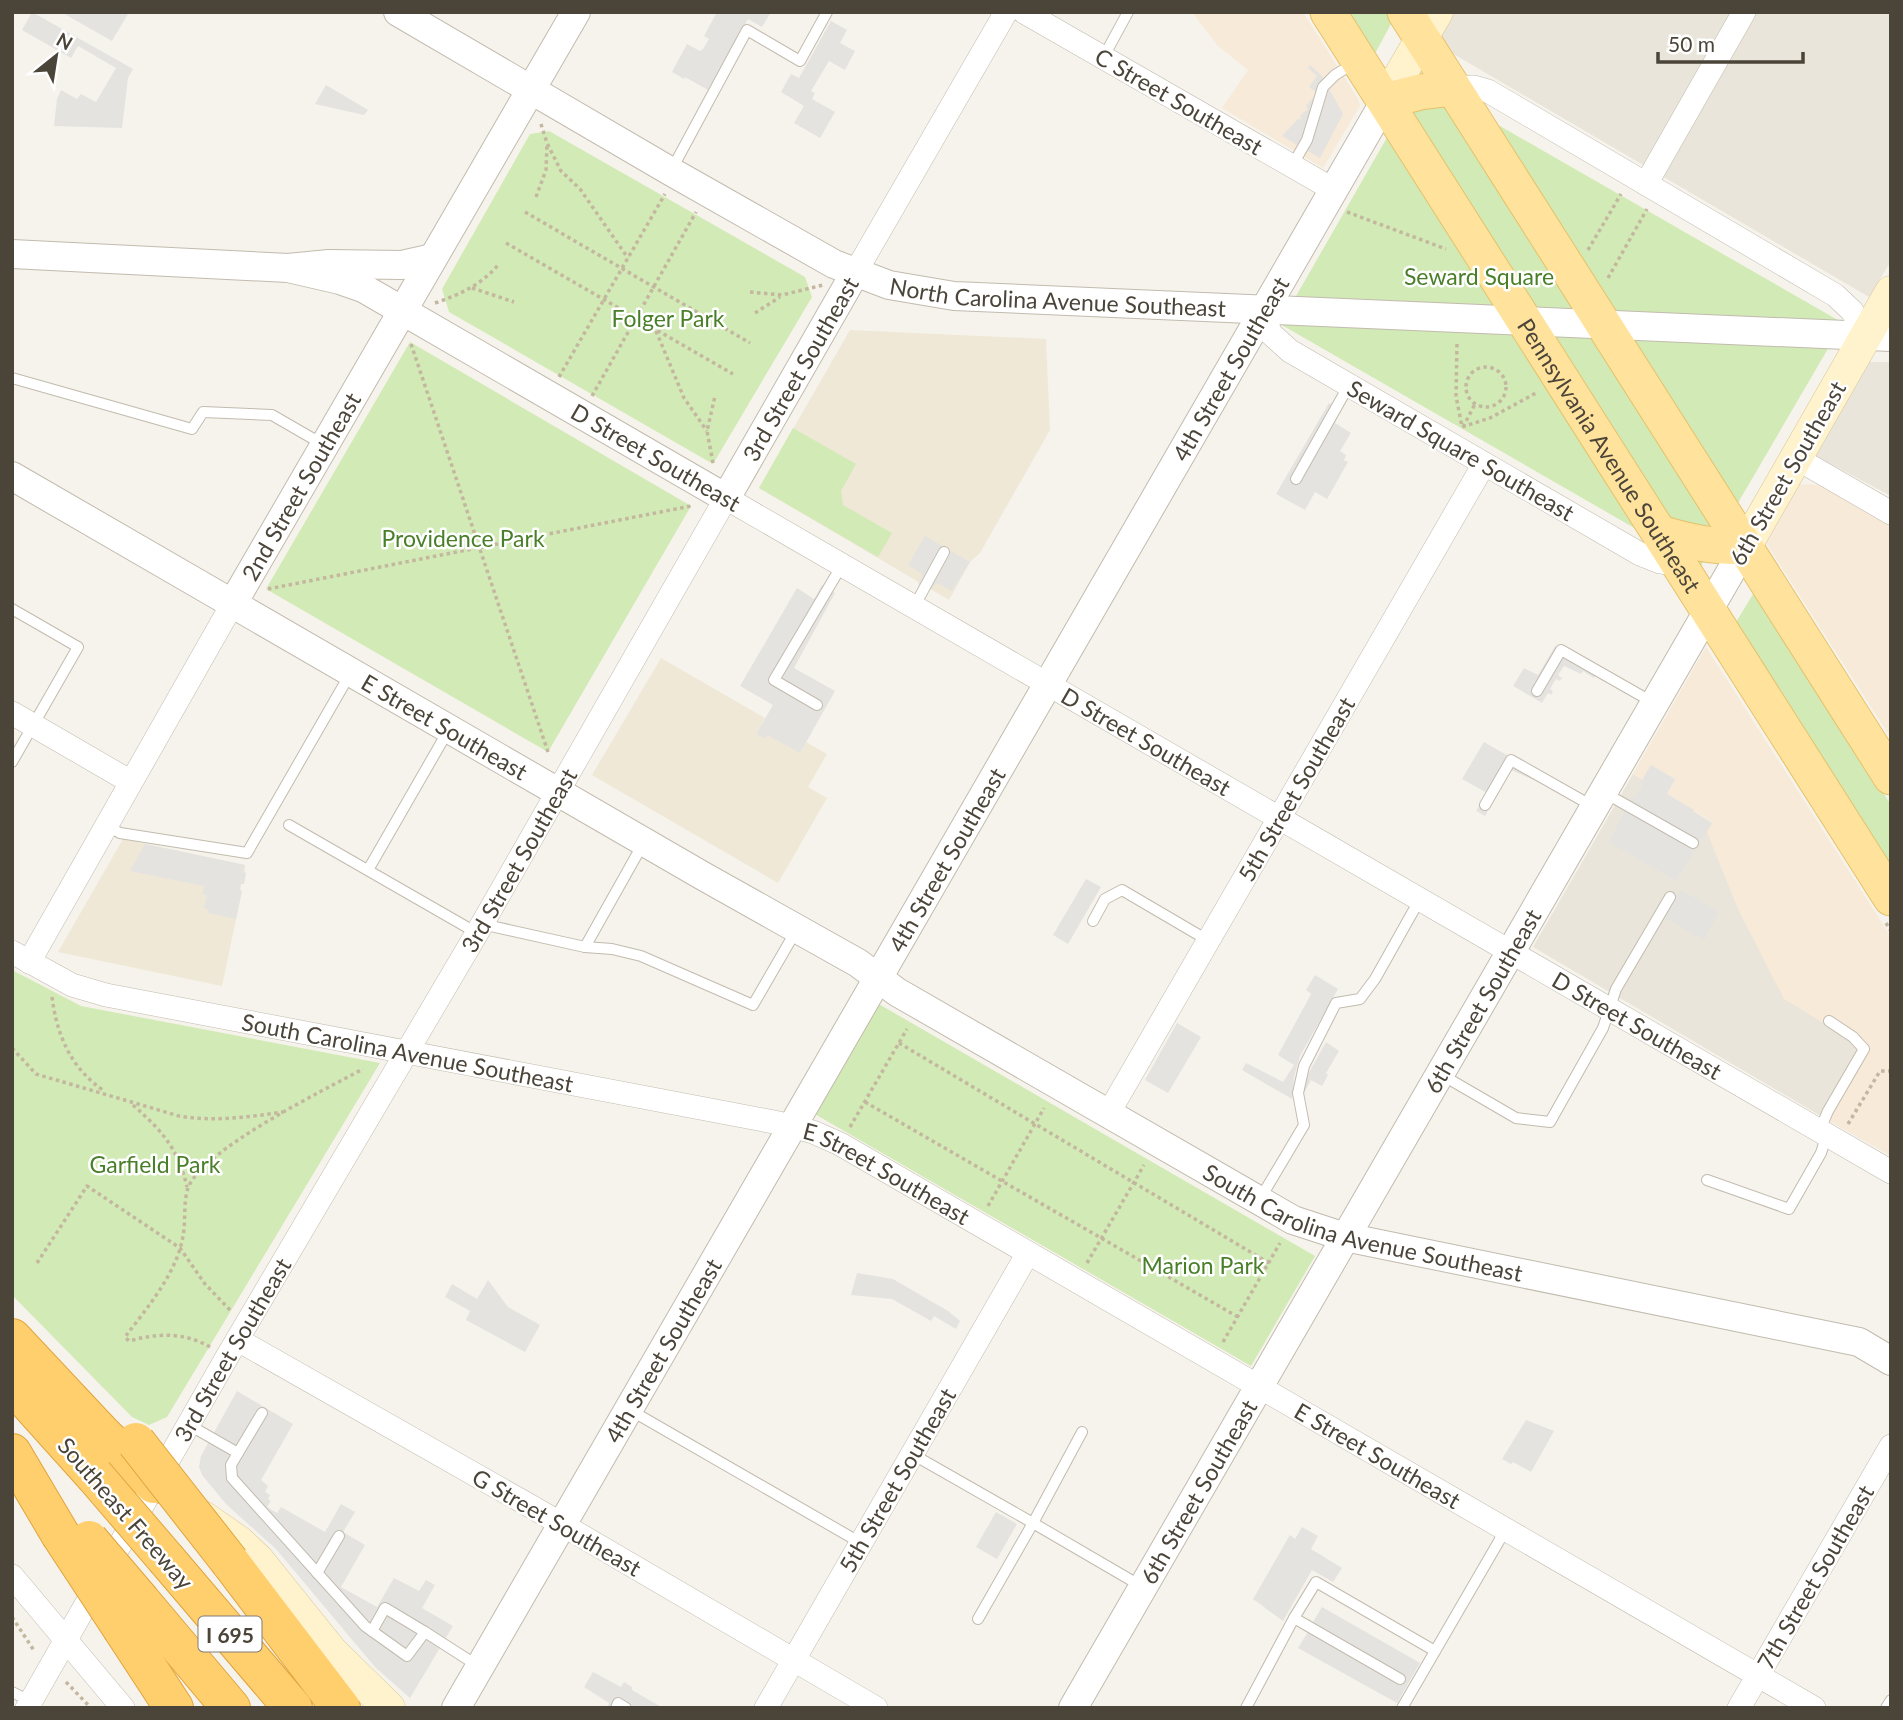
<svg xmlns="http://www.w3.org/2000/svg" width="1903" height="1720" font-family="Lato,sans-serif">
<style>
.residential{fill:#eae5da}
.commercial{fill:#f7ead8}
.education{fill:#efe8d6}
.green{fill:#d2eab5}
.parking{fill:#e5e3e0}
.lines{fill:none;stroke-linecap:round;stroke-linejoin:round}
.service-casing{stroke:#c2bbae;stroke-width:12}
.minor-casing{stroke:#c2bbae;stroke-width:24}
.tertiary-casing{stroke:#c2bbae;stroke-width:30}
.secondary-casing{stroke:#d6c79b;stroke-width:33}
.primary-casing{stroke:#e6c16a;stroke-width:37}
.motorway-casing{stroke:#e0a43c;stroke-width:40}
.path{stroke:#c4b79f;stroke-width:3.5;stroke-dasharray:3.5 3.5;stroke-linecap:butt}
.service{stroke:#fff;stroke-width:10}
.minor{stroke:#fff;stroke-width:23}
.tertiary{stroke:#fff;stroke-width:28}
.secondary{stroke:#fff3cd;stroke-width:32}
.primary{stroke:#ffe39c;stroke-width:35}
.motorway{stroke:#ffcf6e;stroke-width:38}
.motorway-bridge-casing{stroke:#e0a43c;stroke-width:40;stroke-linecap:butt}
.motorway-bridge{stroke:#ffcf6e;stroke-width:38}
.labels{text-anchor:middle;dominant-baseline:central;stroke-width:5;stroke-linejoin:round;paint-order:stroke}
.shield{fill:#fff;stroke:#817c74;stroke-width:2}
.shield-label{font-size:21px;font-weight:bold;fill:#4b4439}
.street-label{font-size:23px;fill:#4b4439;stroke:#fff}
.park-label{font-size:23px;fill:#4a7f2a;stroke:#fff}
</style>
<rect width="100%" height="100%" fill="#f6f3ec"/>
<!-- residential -->
<g class="residential">
<path d="M1451 12H1891V261L1869 297 1433 42Z"/>
<path d="M1869 362H1891V496L1816 456Z"/>
<path d="M1633 774 1713 823 1840 1033 1864 1053 1826 1119 1533 947Z"/>
</g>
<!-- commercial -->
<g class="commercial">
<path d="M1192 12H1303L1358 99 1360 106 1323 168 1222 108 1248 70 1218 46Z"/>
<path d="M1798 484 1823 485 1891 524V738L1766 543Z"/>
<path d="M1706 647 1891 937V1156L1826 1119 1864 1053 1840 1033 1784 999 1738 909 1707 832 1713 822 1633 774Z"/>
</g>
<!-- education -->
<g class="education">
<path d="M850 330 1046 339 1050 430 980 553 970 562 949 600 759 488Z"/>
<path d="M661 658 765 718 756 734 764 739 767 734 800 753 806 742 827 754 808 787 827 798 778 883 592 775Z"/>
<path d="M123 839 245 865 244 884H241L240 890 242 891 222 986 58 952Z"/>
</g>
<!-- green -->
<g class="green">
<path d="M1343 12H1386L1392 22 1372 59Z"/>
<path d="M1420 80 1843 323 1697 573 1690 560 1280 324Z"/>
<path d="M549 131 805 277 812 297 713 464 449 312 442 289 530 134Z"/>
<path d="M410 342 691 506 548 752 266 589Z"/>
<path d="M793 428 856 464 841 491 843 505 892 533 878 557 759 488Z"/>
<path d="M1755 591 1891 805V875L1733 627Z"/>
<path d="M12 970 81 1006 380 1063 167 1417 149 1425 132 1417 12 1295Z"/>
<path d="M877 1003 1315 1256 1251 1366 813 1113Z"/>
</g>
<!-- parking -->
<g class="parking">
<path d="M32 12 133 69 128 78 122 128 54 126 57 99 61 90 77 99 81 94 96 102 116 68 78 46 71 58 22 30Z"/>
<path d="M61 12H129L112 41Z"/>
<path d="M717 12H771L762 27 748 19 708 90 685 77 684 79 672 72 687 44 700 51 703 49 709 39 704 36Z"/>
<path d="M831 21 847 30 840 43 855 51 845 70 829 61 811 91 815 93 812 99 835 112 820 138 794 123 804 106 781 92 791 74 799 78Z"/>
<path d="M1310 65 1322 76 1343 114 1320 158 1282 136 1298 119H1301L1300 116 1305 111 1308 110 1306 106 1317 93 1309 87 1317 76 1308 68Z"/>
<path d="M326 85 368 110 364 115 315 104Z"/>
<path d="M1329 403 1341 410 1335 423 1351 433 1340 451 1346 455 1344 460 1348 462 1327 499 1315 492 1305 510 1276 494Z"/>
<path d="M925 536 970 562 952 591 937 583 929 591 918 584 922 577 921 573 908 565Z"/>
<path d="M822 585 835 593 794 668 835 691 800 753 767 735 764 739 756 734 773 705 740 686 797 588 814 599Z"/>
<path d="M1555 646 1598 671 1594 678 1583 671 1581 674 1564 666 1558 675 1562 678 1560 681 1556 679 1550 689 1553 691 1551 695 1548 693 1542 703 1513 686 1524 668 1538 675Z"/>
<path d="M1484 742 1540 774 1536 781 1511 770 1485 816 1476 811 1487 793 1462 779Z"/>
<path d="M1651 765 1675 779 1667 794 1694 810 1693 812 1711 824 1676 881 1609 842 1632 797 1635 798 1643 784 1641 782Z"/>
<path d="M145 844 245 865 243 872 246 873 244 884H241L240 890 242 891 236 919 208 913V909L204 908 207 895 203 894 204 886 130 871Z"/>
<path d="M1086 879 1101 887 1068 944 1053 935Z"/>
<path d="M1681 890 1719 912 1704 940 1664 918Z"/>
<path d="M1315 975 1338 989 1300 1056 1294 1077 1292 1099 1242 1070 1246 1063 1283 1082 1294 1065 1278 1055 1311 994 1306 990Z"/>
<path d="M1177 1023 1201 1037 1168 1093 1145 1080Z"/>
<path d="M1326 1042 1339 1051 1326 1073 1328 1075 1322 1086 1311 1080 1303 1095 1306 1078Z"/>
<path d="M857 1273 893 1279 948 1311 960 1321 956 1329 934 1316 931 1321 892 1299 851 1295Z"/>
<path d="M488 1280 508 1307 540 1325 525 1352 466 1320 470 1311 445 1297 452 1284 477 1299Z"/>
<path d="M237 1391 293 1424 261 1480 268 1486 265 1492 270 1495 268 1499 271 1501 267 1507 277 1513 281 1507 325 1532 341 1504 355 1512 343 1532 365 1545 341 1587 377 1607 394 1578 419 1591 426 1580 435 1585 422 1608 453 1626 410 1698 375 1667 276 1549 227 1505 202 1475 199 1467 201 1456Z"/>
<path d="M1526 1420 1554 1431 1531 1472 1513 1462 1511 1464 1502 1459Z"/>
<path d="M996 1512 1017 1524 997 1559 976 1547Z"/>
<path d="M1302 1527 1318 1536 1311 1549 1342 1568 1333 1582 1312 1570 1283 1621 1253 1599 1290 1535 1295 1539Z"/>
<path d="M1322 1607 1420 1663 1397 1703 1298 1648 1308 1632 1304 1629 1310 1618V1622H1313Z"/>
<path d="M593 1672 621 1687 624 1682 632 1687V1690L663 1708H607L609 1703 584 1687Z"/>
</g>
<g class="lines">
<!-- service casing -->
<g class="service-casing">
<g id="service">
<path d="M1103 58 1128 12"/>
<path d="M1292 166 1307 140 1323 87 1335 75 1356 62"/>
<path d="M672 169 747 30 800 61 827 12"/>
<path d="M12 378 192 429 203 412 272 415 324 445"/>
<path d="M1296 479 1349 385"/>
<path d="M914 607 944 552"/>
<path d="M12 609 78 647 12 762"/>
<path d="M1537 691 1561 650 1654 703"/>
<path d="M817 705 774 680 842 565"/>
<path d="M1605 793 1693 843"/>
<path d="M1485 805 1511 760 1594 807"/>
<path d="M106 825 120 833 247 853 350 674"/>
<path d="M289 825 477 933"/>
<path d="M368 870 448 731"/>
<path d="M1093 921 1105 899 1122 890 1209 941"/>
<path d="M482 924 585 947 612 949 641 956 753 1005 797 929"/>
<path d="M585 947 644 842"/>
<path d="M1442 1075 1516 1118 1550 1122 1603 1028 1616 989 1670 897"/>
<path d="M1707 1180 1789 1209 1821 1153 1825 1140 1822 1125 1828 1111 1864 1049 1853 1037 1829 1021"/>
<path d="M1260 1199 1304 1125 1298 1093 1304 1066 1336 1003 1360 999 1375 979 1420 899"/>
<path d="M630 1410 861 1543"/>
<path d="M189 1425 238 1453 231 1465 232 1478 365 1626 407 1656 425 1632 478 1666"/>
<path d="M238 1453 262 1413"/>
<path d="M912 1454 1033 1523 1082 1432"/>
<path d="M317 1573 339 1536"/>
<path d="M978 1619 1033 1523 1141 1586"/>
<path d="M372 1631 385 1608 425 1632"/>
<path d="M1400 1679 1294 1618 1316 1582 1435 1651"/>
<path d="M12 1692 30 1701"/>
<path d="M616 1708 618 1703 626 1708"/>
<path d="M1246 1708 1294 1618"/>
<path d="M1402 1708 1506 1529"/>
<path d="M1886 1708 1891 1700"/>
</g>
</g>
<!-- minor casing -->
<g class="minor-casing">
<g id="minor">
<path d="M1024 12 1334 190"/>
<path d="M1453 88 1474 87 1488 91 1835 295 1852 311 1866 336"/>
<path d="M1646 184 1744 12"/>
<path d="M855 273 1006 12"/>
<path d="M1264 311 1270 333 1290 351 1640 554 1660 562 1680 565"/>
<path d="M1796 458 1891 513"/>
<path d="M12 713 131 782"/>
<path id="s1" d="M12 952 72 985 106 995 779 1123 813 1132 840 1144 1814 1708"/>
<path d="M29 962 233 603"/>
<path d="M1108 1114 1484 464"/>
<path d="M238 1340 532 1507 876 1708"/>
<path d="M12 1576 123 1708"/>
<path id="s2" d="M27 1708 227 1357 477 933 726 498 1891 1172"/>
<path d="M766 1708 1028 1253"/>
<path d="M1739 1708 1891 1446"/>
</g>
</g>
<!-- tertiary casing -->
<g class="tertiary-casing">
<g id="tertiary">
<path id="s3" d="M398 12 670 171 834 264 889 285 954 296 1891 337"/>
<path d="M12 254 288 268 329 264 402 265 433 258"/>
<path id="s4" d="M288 268 340 280 363 288 726 498 855 273"/>
<path id="s5" d="M12 476 703 876 858 963 897 992 1293 1220 1345 1237 1859 1342 1891 1361"/>
<path id="s6" d="M233 603 576 12"/>
<path id="s7" d="M456 1708 1385 101"/>
<path id="s8" d="M1073 1708 1745 547"/>
</g>
</g>
<!-- secondary casing -->
<g class="secondary-casing">
<g id="secondary">
<path d="M1385 101 1437 12"/>
<path d="M1745 547 1891 292"/>
<path d="M203 1517 239 1542 258 1560 332 1652 389 1708"/>
</g>
</g>
<!-- primary casing -->
<g class="primary-casing">
<g id="primary">
<path id="s9" d="M1328 12 1891 898"/>
<path d="M1405 12 1891 777"/>
<path d="M1385 101 1420 92 1453 88"/>
<path d="M1660 533C1692 543 1711 546 1745 547"/>
</g>
</g>
<!-- motorway casing -->
<g class="motorway-casing">
<g id="motorway">
<path d="M12 1338 103 1435 154 1484"/>
<path d="M12 1384 94 1475"/>
<path d="M12 1453 60 1534"/>
<path d="M167 1560 293 1708"/>
<path d="M230 1562 341 1708"/>
<path d="M141 1601 231 1708"/>
<path d="M123 1630 174 1708"/>
</g>
</g>
<!-- path -->
<g class="path">
<path d="M541 124 547 143 561 171 580 189 628 258"/>
<path d="M536 197 546 170 547 144"/>
<path d="M525 212 750 343"/>
<path d="M1347 212 1446 249"/>
<path d="M506 243 733 374"/>
<path d="M1588 250 1621 194"/>
<path d="M1608 278 1647 209"/>
<path d="M472 288 514 302"/>
<path d="M750 292 782 295 823 285"/>
<path d="M435 303C461 294 481 285 499 264"/>
<path d="M755 313 780 297"/>
<path d="M656 331 684 398 707 431"/>
<path d="M411 344 548 752"/>
<path d="M1457 344 1456 396 1462 427 1490 418 1536 393"/>
<circle cx="1486" cy="387" r="20"/>
<path d="M559 377 665 194"/>
<path d="M592 396 696 212"/>
<path d="M1463 427 1475 404"/>
<path d="M713 463 707 431 715 396"/>
<path d="M268 589 691 506"/>
<path d="M1886 923 1891 931"/>
<path d="M52 997C57 1036 71 1068 104 1091"/>
<path d="M899 1043 1269 1263"/>
<path d="M12 1048 36 1074 179 1116C213 1122 249 1117 283 1112"/>
<path d="M865 1102 1238 1317"/>
<path d="M133 1105C162 1131 178 1148 187 1187"/>
<path d="M1848 1124 1880 1071H1891"/>
<path d="M850 1127 907 1029"/>
<path d="M988 1206 1044 1108"/>
<path d="M37 1263 87 1186 180 1248 205 1284 230 1310"/>
<path d="M1087 1263 1144 1165"/>
<path d="M1223 1342 1280 1243"/>
<path d="M210 1347C184 1332 158 1333 129 1341L125 1337C147 1308 177 1273 183 1236 186 1221 183 1203 188 1188 202 1150 324 1090 363 1069"/>
<path d="M12 1617 35 1652"/>
<path d="M66 1682 91 1708"/>
</g>
<!-- service -->
<use href="#service" class="service"/>
<!-- minor -->
<use href="#minor" class="minor"/>
<!-- tertiary -->
<use href="#tertiary" class="tertiary"/>
<!-- secondary -->
<use href="#secondary" class="secondary"/>
<!-- primary -->
<use href="#primary" class="primary"/>
<!-- motorway -->
<use href="#motorway" class="motorway"/>
<!-- motorway-bridge casing -->
<g class="motorway-bridge-casing">
<g id="motorway-bridge">
<path d="M136 1442 230 1562"/>
<path d="M94 1475 167 1560"/>
<path d="M60 1534 123 1630"/>
<path d="M89 1540 141 1601"/>
</g>
</g>
<!-- motorway-bridge -->
<use href="#motorway-bridge" class="motorway-bridge"/>
</g>
<g class="labels">
<!-- shield labels -->
<rect class="shield" x="198.5" y="1616.5" width="63" height="35" rx="5"/>
<g class="shield-label">
<text x="230" y="1634">I 695</text>
</g>
<!-- street labels -->
<g class="street-label">
<text transform="translate(1179 101) rotate(30)">C Street Southeast</text>
<text stroke="none"><textPath href="#s3" startOffset="732">North Carolina Avenue Southeast</textPath></text>
<text stroke="none"><textPath href="#s4" startOffset="646">3rd Street Southeast</textPath></text>
<text stroke="none"><textPath href="#s7" startOffset="1547">4th Street Southeast</textPath></text>
<text transform="translate(1461 450) rotate(30)">Seward Square Southeast</text>
<text stroke="none"><textPath href="#s9" startOffset="525">Pennsylvania Avenue Southeast</textPath></text>
<text transform="translate(656 457) rotate(30)">D Street Southeast</text>
<text transform="translate(1787 473) rotate(-60)">6th Street Southeast</text>
<text stroke="none"><textPath href="#s6" startOffset="135">2nd Street Southeast</textPath></text>
<text stroke="none"><textPath href="#s5" startOffset="500">E Street Southeast</textPath></text>
<text stroke="none"><textPath href="#s2" startOffset="1883">D Street Southeast</textPath></text>
<text transform="translate(1296 789) rotate(-60)">5th Street Southeast</text>
<text stroke="none"><textPath href="#s7" startOffset="980">4th Street Southeast</textPath></text>
<text stroke="none"><textPath href="#s2" startOffset="980">3rd Street Southeast</textPath></text>
<text stroke="none"><textPath href="#s8" startOffset="817">6th Street Southeast</textPath></text>
<text stroke="none"><textPath href="#s2" startOffset="2450">D Street Southeast</textPath></text>
<text stroke="none"><textPath href="#s1" startOffset="411">South Carolina Avenue Southeast</textPath></text>
<text stroke="none"><textPath href="#s1" startOffset="908">E Street Southeast</textPath></text>
<text stroke="none"><textPath href="#s5" startOffset="1549">South Carolina Avenue Southeast</textPath></text>
<text stroke="none"><textPath href="#s2" startOffset="413">3rd Street Southeast</textPath></text>
<text stroke="none"><textPath href="#s7" startOffset="413">4th Street Southeast</textPath></text>
<text stroke="none"><textPath href="#s1" startOffset="1475">E Street Southeast</textPath></text>
<text transform="translate(897 1480) rotate(-60)">5th Street Southeast</text>
<text stroke="none"><textPath href="#s8" startOffset="250">6th Street Southeast</textPath></text>
<text transform="translate(126 1513) rotate(49)">Southeast Freeway</text>
<text transform="translate(557 1522) rotate(30)">G Street Southeast</text>
<text transform="translate(1815 1577) rotate(-60)">7th Street Southeast</text>
</g>
<!-- park labels -->
<g class="park-label">
<text x="1479" y="276">Seward Square</text>
<text x="668" y="318">Folger Park</text>
<text x="463" y="538">Providence Park</text>
<text x="155" y="1164">Garfield Park</text>
<text x="1203" y="1265">Marion Park</text>
</g>
</g>
<!-- border -->
<rect width="1903" height="1720" fill="none" stroke="#4b4439" stroke-width="28"/>
<!-- north arrow -->
<g transform="translate(56 56) rotate(30)" stroke="#ffffff" stroke-width="5" paint-order="stroke">
<path d="M0-5L12 26L0 18L-12 26Z" fill="#4b4439"/>
<text y="-10" font-size="19" font-weight="bold" text-anchor="middle" fill="#4b4439">N</text>
</g>
<!-- scale -->
<path d="M1658 52v10h145v-10" fill="none" stroke="#4b4439" stroke-width="3.5"/>
<text x="1668" y="52" font-size="21" fill="#4b4439" stroke="#ffffff" stroke-width="5" paint-order="stroke">50 m</text>
</svg>
